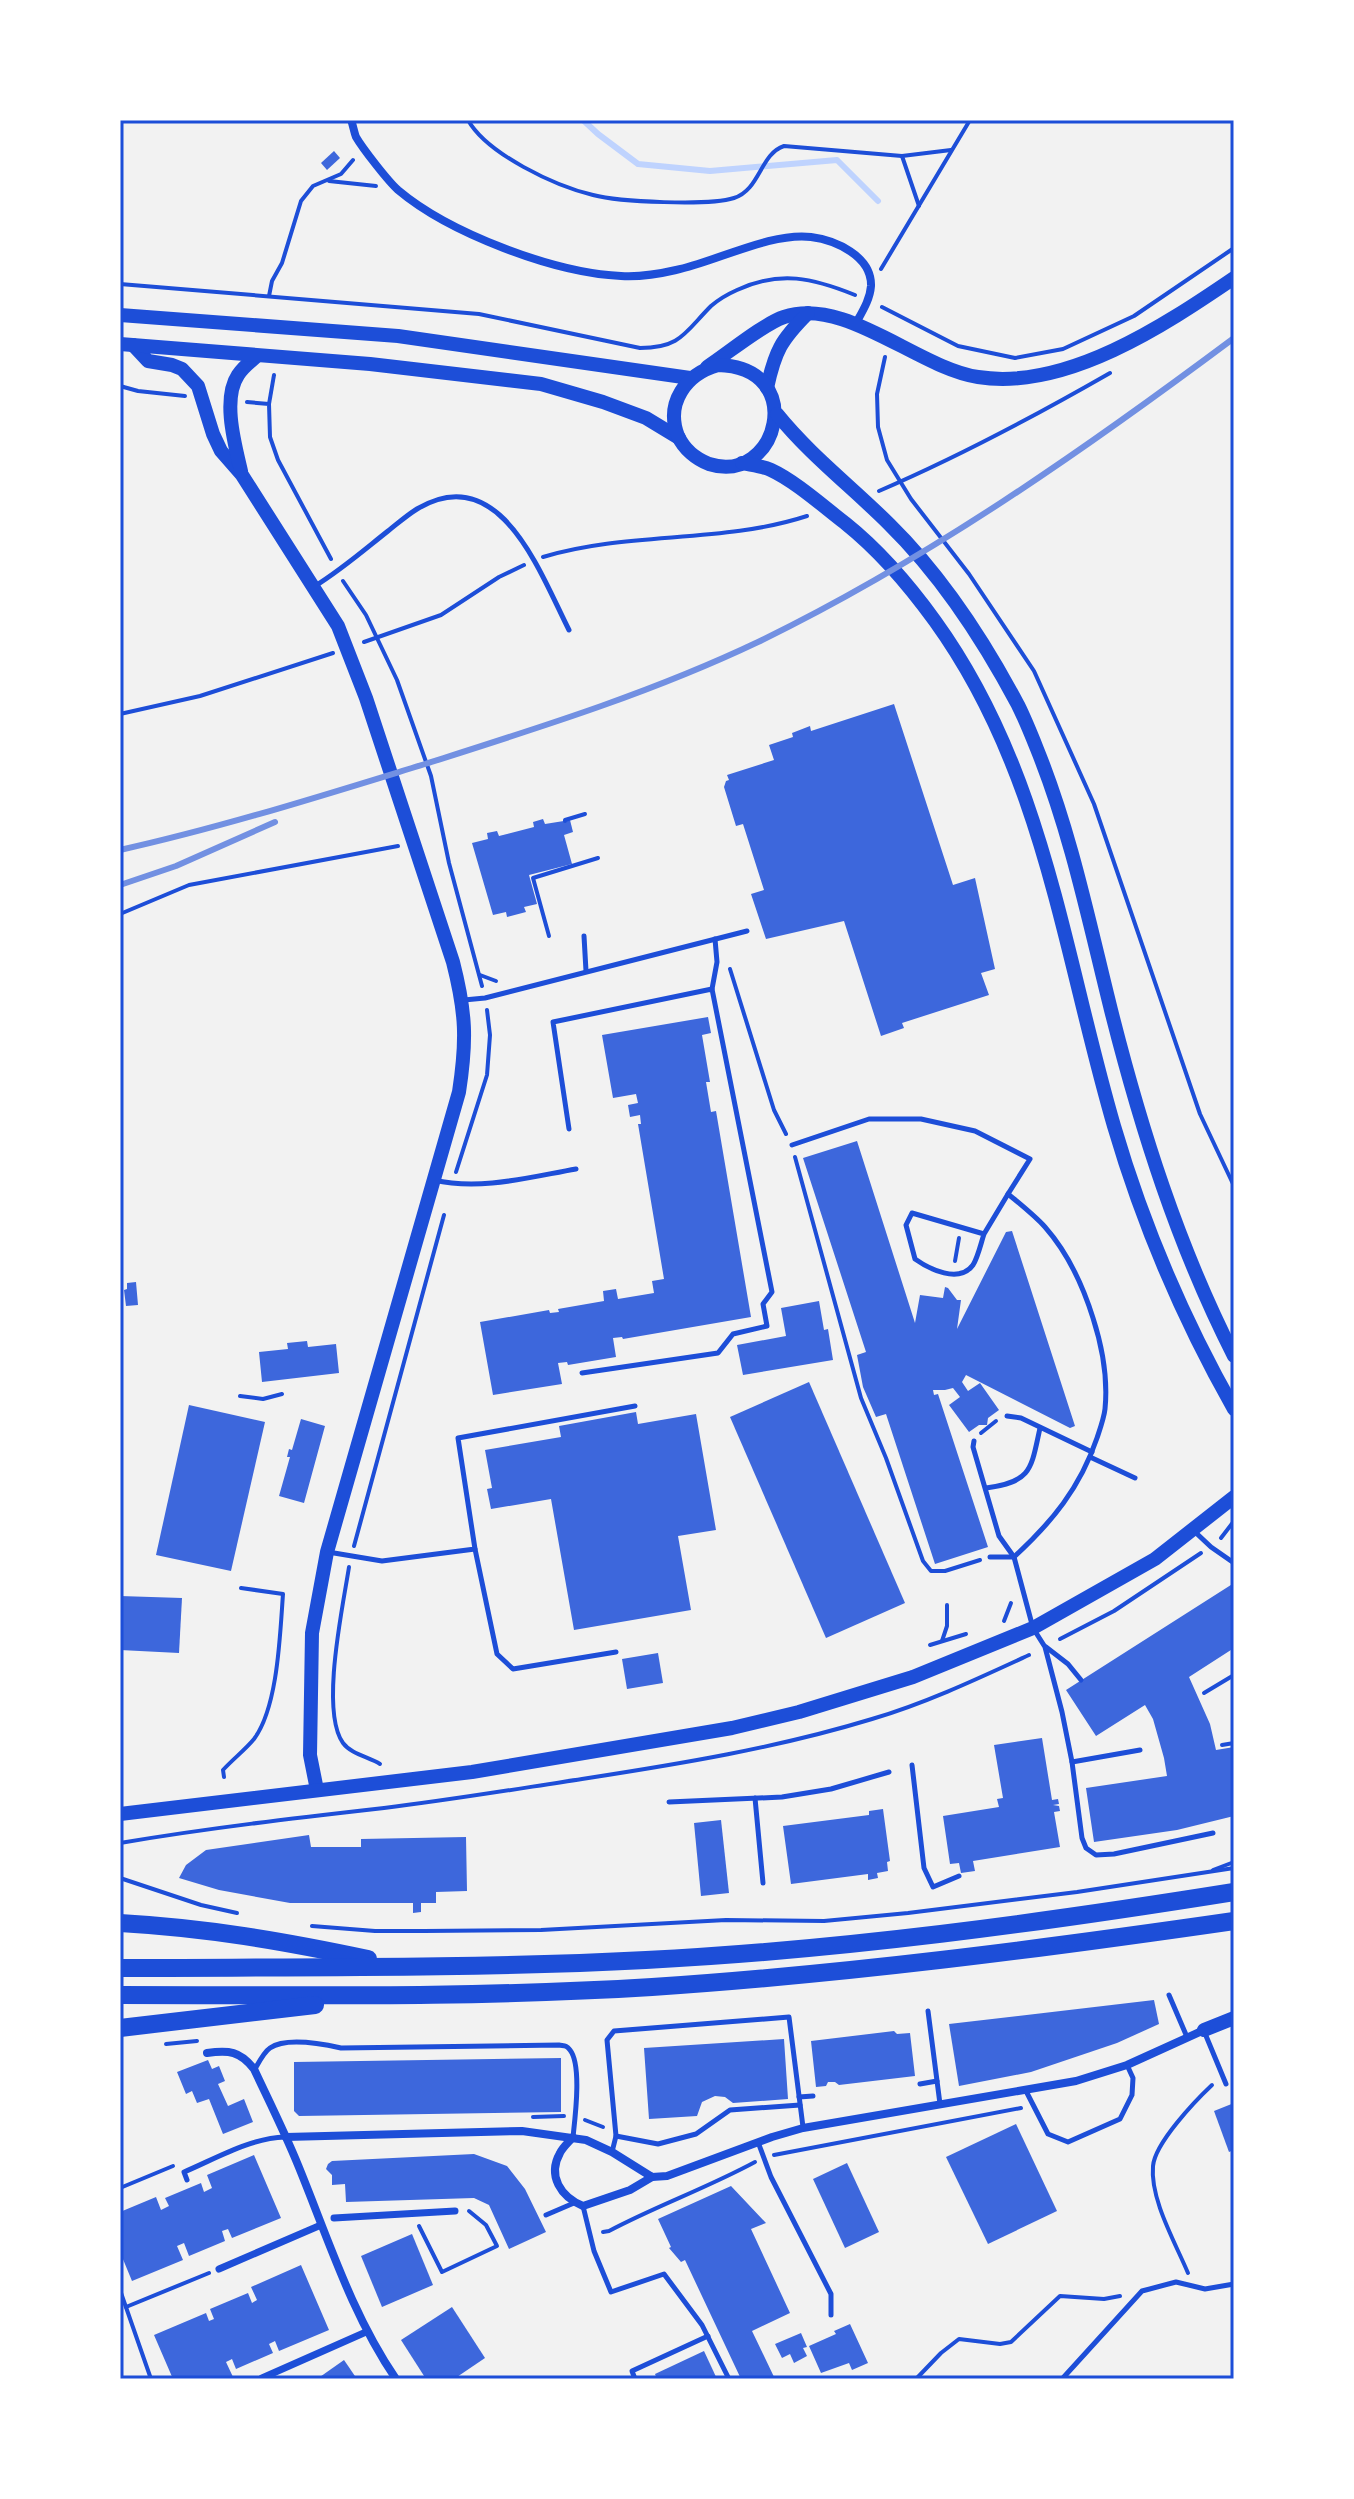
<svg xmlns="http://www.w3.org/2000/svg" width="1354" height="2499" font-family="'Asap Condensed',sans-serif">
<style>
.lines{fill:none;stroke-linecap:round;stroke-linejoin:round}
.stream{stroke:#bfd3fe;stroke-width:6}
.building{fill:#3d67dc}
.path{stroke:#1d4ed8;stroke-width:4}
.service{stroke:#1d4ed8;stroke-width:5}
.pedestrian{stroke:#1d4ed8;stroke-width:7}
.minor{stroke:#1d4ed8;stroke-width:8}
.tertiary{stroke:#1d4ed8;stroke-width:14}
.secondary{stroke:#1d4ed8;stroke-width:14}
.trunk{stroke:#1d4ed8;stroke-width:18}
.rail{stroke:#7290e2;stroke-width:6}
.neatline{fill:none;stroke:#1d4ed8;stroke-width:3}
</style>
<rect width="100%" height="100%" fill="#f2f2f2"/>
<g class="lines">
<!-- stream -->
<path class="stream" d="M583 120 598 134 638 164 710 171 837 160 878 201"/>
</g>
<!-- building -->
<g class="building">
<path d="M334 151 340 158 327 170 321 163Z"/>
<path d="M894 704 953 885 975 878 995 969 981 973 989 995 902 1023 904 1028 881 1036 844 921 766 939 751 894 764 890 743 824 736 826 724 787 726 781 729 780 727 775 774 760 769 745 793 737 792 733 810 726 811 731Z"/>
<path d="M543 819 545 824 570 820 573 832 564 835 572 864 529 875 537 904 524 907 526 912 507 917 506 912 493 915 472 843 488 839 487 833 497 831 499 836 534 827 533 822Z"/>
<path d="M708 1017 711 1033 702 1035 710 1082H706L711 1112 716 1111 751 1317 623 1339 622 1337 613 1338 616 1357 568 1365 567 1362 558 1363 562 1384 493 1395 480 1322 549 1310 550 1313 559 1312 558 1309 604 1301 603 1291 616 1289 618 1299 654 1293 652 1281 664 1279 638 1124H641L640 1115 630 1117 628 1105 638 1103 636 1094 613 1098 602 1035Z"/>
<path d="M857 1141 915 1323 920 1295 943 1298 945 1287 948 1288 957 1300H961L957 1329 1006 1232 1012 1231 1075 1426 1070 1428 966 1375 962 1382 968 1391 980 1383 999 1410 988 1418 987 1425H979L969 1432 949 1405 960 1397 953 1388 945 1390H933L934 1395 938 1394 988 1547 935 1564 886 1414 876 1417 863 1387 857 1355 866 1352 803 1158Z"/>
<path d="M136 1282 138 1305 126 1306 124 1290 127 1289V1283Z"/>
<path d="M819 1301 824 1330 828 1329 833 1360 743 1375 737 1345 786 1336 781 1308Z"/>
<path d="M307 1341 308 1347 336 1344 339 1373 262 1382 259 1352 288 1349 287 1343Z"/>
<path d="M809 1382 905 1603 826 1638 730 1417Z"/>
<path d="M189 1405 265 1422 231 1571 156 1555Z"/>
<path d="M636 1412 638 1424 696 1414 716 1530 678 1536 691 1610 574 1630 551 1499 491 1509 487 1489 492 1488 485 1450 561 1437 559 1426Z"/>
<path d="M301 1419 325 1426 304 1503 279 1496 290 1457H287L289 1449 292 1450Z"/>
<path d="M1234 1583V1648L1189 1677 1210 1724 1216 1750 1234 1747V1816L1177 1830 1094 1842 1086 1788 1167 1776 1164 1758 1153 1719 1145 1705 1096 1736 1066 1690Z"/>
<path d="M120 1596 182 1598 179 1653 120 1650Z"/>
<path d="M658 1653 663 1683 627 1689 622 1659Z"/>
<path d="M1042 1738 1052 1800 1058 1799 1059 1804 1053 1805 1059 1806 1060 1811 1054 1812 1060 1847 973 1861 975 1871 961 1873 959 1863 950 1864 943 1816 999 1807 997 1799 1003 1798 994 1745Z"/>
<path d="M883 1809 890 1861 887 1862 888 1871 877 1873 878 1878 868 1880V1874L791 1884 783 1826 869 1815V1811Z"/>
<path d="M721 1820 729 1893 701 1896 694 1823Z"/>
<path d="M309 1835 311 1847H361V1839L466 1837 467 1891 436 1892V1903H421V1912L413 1913V1903H290L219 1890 179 1878 186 1865 206 1850Z"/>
<path d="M1154 2000 1159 2024 1117 2043 1031 2072 959 2086 949 2024Z"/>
<path d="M894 2031 897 2034 910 2033 915 2076 839 2085 835 2082H828L826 2086 816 2087 811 2041Z"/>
<path d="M784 2039 788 2099 733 2103 725 2097 715 2096 702 2102 697 2116 649 2119 644 2048Z"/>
<path d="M561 2058V2112L299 2116 294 2111V2062Z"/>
<path d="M208 2060 212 2069 219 2066 225 2081 218 2084 228 2106 244 2099 253 2122 223 2134 209 2099 197 2103 192 2091 186 2094 177 2072Z"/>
<path d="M1234 2103V2150L1229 2152 1214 2111Z"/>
<path d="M1016 2124 1057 2211 988 2244 946 2157Z"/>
<path d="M474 2154 507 2166 525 2189 546 2232 509 2249 489 2205 474 2198 346 2202 345 2184 332 2185V2175L326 2169 328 2164 332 2161Z"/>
<path d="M254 2155 281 2218 232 2238 228 2229 222 2231 225 2241 189 2256 184 2243 177 2246 183 2260 132 2281 120 2252V2212L156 2197 161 2210 169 2206 165 2198 201 2183 204 2192 212 2188 207 2175Z"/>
<path d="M847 2163 879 2232 845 2248 813 2179Z"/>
<path d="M731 2186 766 2223 751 2229 790 2313 752 2331 775 2379H741L685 2260 681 2262 669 2248 671 2247 658 2219Z"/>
<path d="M412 2234 433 2285 382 2307 361 2256Z"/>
<path d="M301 2265 329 2330 279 2351 275 2341 269 2344 273 2353 236 2369 232 2359 226 2362 233 2377 228 2379H173L154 2335 206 2313 209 2321 214 2319 210 2309 248 2293 252 2303 257 2300 251 2287Z"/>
<path d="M452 2307 485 2358 454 2379H426L401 2340Z"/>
<path d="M850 2324 868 2363 852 2370 849 2363 821 2373 809 2346 836 2334 834 2331Z"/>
<path d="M801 2333 807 2347 803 2348 807 2356 794 2363 790 2354 782 2358 775 2344Z"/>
<path d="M704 2351 717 2379H657L655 2374Z"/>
<path d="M344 2360 357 2379H317Z"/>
</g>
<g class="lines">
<!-- path -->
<g class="path">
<path d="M468 120C487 154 555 186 593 195 619 202 709 206 734 198 760 190 760 154 784 146L902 156 951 150"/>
<path d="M902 156 919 206"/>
<path d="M329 181 376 186"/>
<path d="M881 269 970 120"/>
<path d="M120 284 479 314 640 348C681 348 685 332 711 306 718 300 728 294 737 290 780 270 813 278 855 295"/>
<path d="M269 296 272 281 282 263 301 201 313 186 341 174 353 160"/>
<path d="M882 307 958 346 1015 358 1063 349 1134 316 1234 248"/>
<path d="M885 357 877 394 878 427 887 460 911 499 969 574 1034 671 1094 804 1200 1114 1234 1186"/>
<path d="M120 386 138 391 185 396"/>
<path d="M247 402 269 404 270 437 278 460 331 559"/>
<path d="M269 404 274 375"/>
<path d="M879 491C958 457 1035 416 1110 373"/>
<path d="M543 557C629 531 721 544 807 516"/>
<path d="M343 581 366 615 397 680 431 776 449 863 482 986"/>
<path d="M364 642 441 615 499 577 524 565"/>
<path d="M120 714 200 696 333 653"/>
<path d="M565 821V820L585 814"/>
<path d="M120 914 189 885 398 846"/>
<path d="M549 936 533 878 598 858"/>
<path d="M730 969 774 1110 786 1134"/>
<path d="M480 975 496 981"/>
<path d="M795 1157 861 1398 886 1458 923 1561 931 1571H945L980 1560"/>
<path d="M456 1172 487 1075 490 1035 487 1010"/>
<path d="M955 1261 959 1238"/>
<path d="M240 1396 263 1399 282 1394"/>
<path d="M981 1433 996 1421"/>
<path d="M1221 1538 1234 1521"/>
<path d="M354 1546 444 1215"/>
<path d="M349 1567C343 1606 320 1711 343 1743 351 1754 369 1757 380 1764"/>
<path d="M1004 1621 1011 1603"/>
<path d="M1060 1639 1114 1611 1201 1553"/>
<path d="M942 1641 947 1626V1605"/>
<path d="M930 1645 966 1634"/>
<path d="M1204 1693 1234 1675"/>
<path d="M1222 1745 1234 1743"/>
<path d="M224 1777 223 1770C233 1759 245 1750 254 1739 278 1707 280 1634 283 1594L241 1588"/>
<path d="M120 1843C208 1828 296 1818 384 1808 450 1800 516 1789 582 1779 679 1764 777 1748 872 1719 926 1703 977 1679 1029 1655"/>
<path d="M1213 1870 1234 1862"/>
<path d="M120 1878 201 1905 237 1913"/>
<path d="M312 1926 375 1931H424L541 1930 726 1920 824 1921 908 1913 1077 1892 1234 1868"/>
<path d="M166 2044 197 2041"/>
<path d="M533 2117 564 2116"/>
<path d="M585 2120 603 2127"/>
<path d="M774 2155 1021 2108"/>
<path d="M120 2188 173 2166"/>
<path d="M419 2226 442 2272 497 2246 486 2225 469 2211"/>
<path d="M603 2232 609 2231C656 2206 707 2188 755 2162"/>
<path d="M1188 2273C1175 2242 1150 2199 1153 2166 1155 2143 1195 2101 1212 2085"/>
<path d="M120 2290 151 2379"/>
<path d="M126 2307 209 2273"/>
<path d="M916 2379 941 2353 959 2339 1000 2344 1011 2342 1060 2296 1104 2299 1120 2296"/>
</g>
<!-- service -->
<g class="service">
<path d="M315 586C341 570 364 550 388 531 397 524 407 515 417 509 500 459 540 573 569 630"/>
<path d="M584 936 586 971"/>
<path d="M712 989 717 962 715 939"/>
<path d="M464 1000 485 998 747 931"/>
<path d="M569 1129 553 1022 712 989 772 1292 763 1304 767 1326 733 1334 718 1353 582 1373"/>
<path d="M792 1145 869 1119H921L975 1131 1030 1159 1008 1194C1020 1204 1034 1215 1045 1227 1067 1252 1083 1286 1093 1318 1102 1346 1108 1379 1105 1409 1104 1418 1100 1429 1097 1438 1080 1488 1052 1522 1014 1557L1033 1628 1045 1647 1062 1712 1072 1762 1082 1838 1086 1848 1096 1855 1114 1854 1213 1833"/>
<path d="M434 1180C480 1191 530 1177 576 1169"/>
<path d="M984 1234C981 1243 978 1257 973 1265 959 1284 929 1269 915 1259L906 1225 912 1213 984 1234 1008 1194"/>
<path d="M1007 1416 1021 1418 1092 1452"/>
<path d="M974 1441 973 1447 999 1536 1014 1557"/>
<path d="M1090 1457 1135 1478"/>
<path d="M986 1488C1032 1482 1031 1469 1040 1428"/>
<path d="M1194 1531 1211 1547 1234 1563"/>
<path d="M475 1549 497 1654 513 1669 616 1652"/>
<path d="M328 1552 382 1561 475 1549 458 1438 635 1406"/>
<path d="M990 1557H1013"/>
<path d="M1046 1647 1068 1664 1081 1680"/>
<path d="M1072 1762 1140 1750"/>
<path d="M912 1765 924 1868 933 1887 959 1876"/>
<path d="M755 1798 763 1883"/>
<path d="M669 1802 782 1797 831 1789 889 1772"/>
<path d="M1169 1995 1187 2037"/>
<path d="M928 2011 940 2104"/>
<path d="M1204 2031 1226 2084"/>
<path d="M255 2069C259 2062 264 2052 270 2048 286 2037 323 2044 341 2048L559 2045C565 2046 566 2045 570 2050 582 2065 575 2118 573 2137"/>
<path d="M920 2084 937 2081"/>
<path d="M1026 2091 1048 2134 1068 2142 1120 2119 1132 2095 1133 2078 1127 2065"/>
<path d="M799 2097 813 2096"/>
<path d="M616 2136 658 2144 696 2134 730 2110 800 2105"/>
<path d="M758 2142 771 2177 831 2294V2315"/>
<path d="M612 2152 616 2136 607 2040 614 2031 789 2017 803 2127"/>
<path d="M187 2180 184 2172C215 2159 250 2138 285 2137"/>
<path d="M583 2206 594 2251 611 2292 664 2274 702 2325 729 2379"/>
<path d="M546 2215 574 2203"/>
<path d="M635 2379 632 2371 708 2336"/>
<path d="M1062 2379 1142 2291 1176 2282 1205 2289 1234 2284"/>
</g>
<!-- pedestrian -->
<g class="pedestrian">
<path d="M334 2218 455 2211"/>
<path d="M219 2269 321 2225"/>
<path d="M262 2378 366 2332"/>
</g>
<!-- minor -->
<g class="minor">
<path d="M351 120C353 125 354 132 356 137 363 149 388 181 398 190 449 233 554 273 621 276 638 277 659 274 676 270 715 262 771 232 811 237 835 240 872 256 871 286 870 300 862 312 855 325"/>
<path d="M207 2053C229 2050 240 2051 254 2069 269 2101 285 2133 298 2165 328 2238 351 2313 396 2379"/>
<path d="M286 2137 522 2131 586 2140 612 2152 652 2177 667 2176 772 2137 803 2128 1076 2081 1127 2065 1204 2030"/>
<path d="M573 2137C569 2142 563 2147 560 2153 547 2176 561 2197 583 2206L630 2190 652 2177"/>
</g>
<!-- tertiary -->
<g class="tertiary">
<path d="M133 345 148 361 172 365 182 369 198 386 213 434 221 451 242 475 338 626 366 698 453 962C466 1013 467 1040 459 1092L327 1552 312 1633 310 1755 317 1790"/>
<path d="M707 367C727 354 763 324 784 317 845 296 918 368 978 377 1066 391 1165 325 1234 278"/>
<path d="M767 388C775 351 781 340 808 313"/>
<path d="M241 471C235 445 222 399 238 375 243 367 250 362 257 356"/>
<path d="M120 1814 472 1772 732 1728 799 1712 913 1677 1033 1628 1155 1559 1234 1497"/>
<path d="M1204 2030 1234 2018"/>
</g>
<!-- secondary -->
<g class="secondary">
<path d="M120 315 398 336 690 378"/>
<path d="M120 344 370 364 541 384 603 402 646 418 679 438"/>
<path d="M718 365C809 367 778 486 709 464 696 459 684 449 678 436 665 403 686 374 718 365Z"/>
<path d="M777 414C810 455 852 487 889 524 942 576 983 639 1018 705 1025 719 1031 734 1037 749 1071 833 1089 922 1111 1010 1141 1129 1178 1246 1234 1356"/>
<path d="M742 463C751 465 762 466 771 470 795 481 824 507 845 523 880 551 909 585 935 621 1044 772 1063 951 1114 1126 1143 1225 1183 1319 1234 1409"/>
</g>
<!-- trunk -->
<g class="trunk">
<path d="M120 1923C207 1928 283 1941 368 1959"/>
<path d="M120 1968C295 1967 471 1969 646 1960 842 1950 1040 1923 1234 1892"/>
<path d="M120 1995C297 1995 475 1998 652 1987 847 1974 1040 1949 1234 1921"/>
<path d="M120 2028 315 2005"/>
</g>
<!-- rail -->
<g class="rail">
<path d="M120 850C223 827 324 795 425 764 538 728 651 693 758 642 927 560 1084 450 1234 338"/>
<path d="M120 885 176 866 275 822"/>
</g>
</g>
<!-- border -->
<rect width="1354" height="2499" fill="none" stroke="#ffffff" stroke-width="244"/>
<rect x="122" y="122" width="1110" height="2255" class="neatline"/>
</svg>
